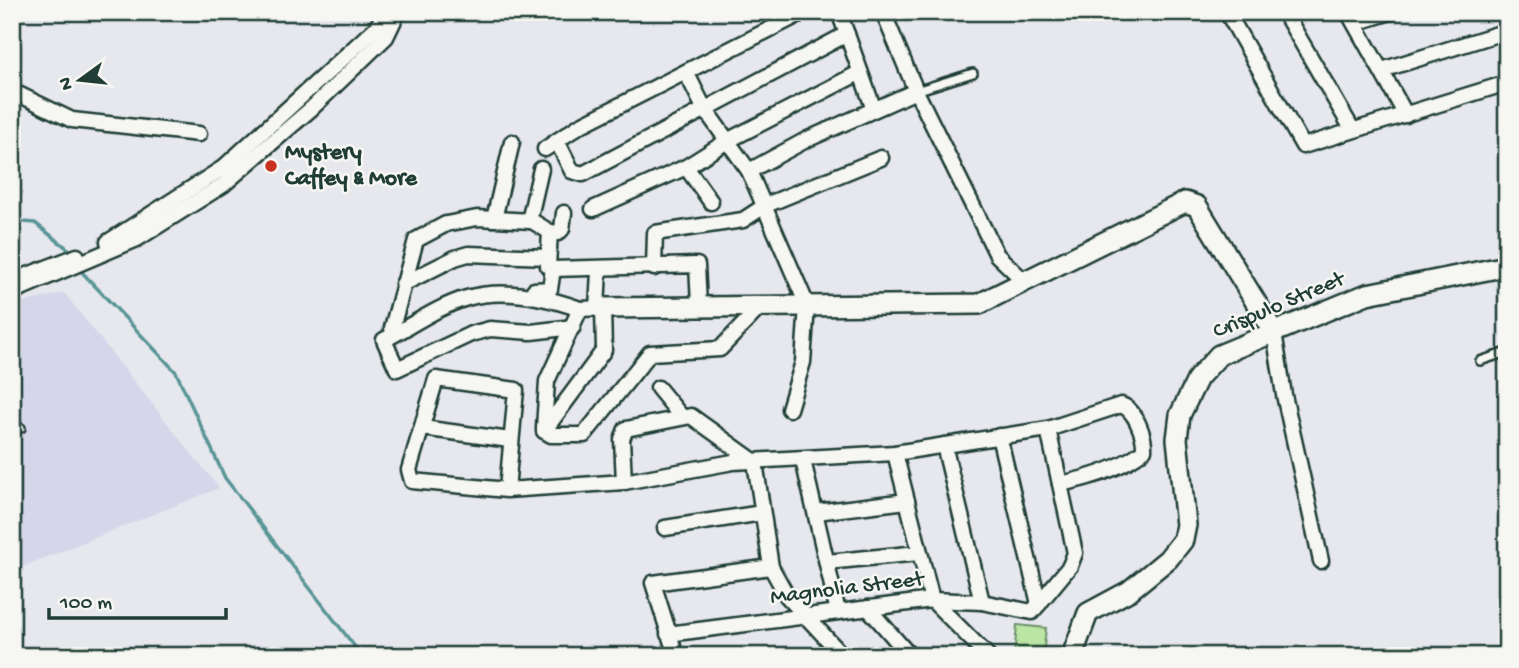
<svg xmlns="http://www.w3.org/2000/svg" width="1519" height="668" font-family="'Gochi Hand',sans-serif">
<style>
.built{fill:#d5d6e9}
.green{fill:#bbe5a2;stroke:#6d916b;stroke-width:2}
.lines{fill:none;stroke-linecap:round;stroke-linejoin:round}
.stream{stroke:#599596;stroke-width:3.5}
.lane-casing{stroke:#1f3d34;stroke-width:12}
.street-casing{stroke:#1f3d34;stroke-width:19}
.secondary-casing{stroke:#1f3d34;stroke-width:24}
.lane{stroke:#f6f6f2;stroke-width:7}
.street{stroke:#f6f6f2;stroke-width:14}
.secondary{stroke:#f6f6f2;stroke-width:19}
.poi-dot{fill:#c8321e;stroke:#f6f6f2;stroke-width:2.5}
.labels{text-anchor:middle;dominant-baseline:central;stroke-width:5;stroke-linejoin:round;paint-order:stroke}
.poi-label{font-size:23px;font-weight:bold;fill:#1f3d34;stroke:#f6f6f2;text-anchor:start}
.street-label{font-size:23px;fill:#1f3d34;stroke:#f6f6f2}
</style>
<rect width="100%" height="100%" fill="#e7e7ee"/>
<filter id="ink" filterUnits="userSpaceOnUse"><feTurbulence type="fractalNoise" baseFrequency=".0143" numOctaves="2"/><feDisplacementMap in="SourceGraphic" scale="14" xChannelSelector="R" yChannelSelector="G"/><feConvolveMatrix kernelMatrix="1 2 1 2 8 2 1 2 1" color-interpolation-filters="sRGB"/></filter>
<g filter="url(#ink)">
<!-- built -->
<path class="built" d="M64 293 219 488 12 571V305Z"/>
<!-- green -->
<path class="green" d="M1017 625 1046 628 1043 656H1014Z"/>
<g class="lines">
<!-- stream -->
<g class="stream">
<path d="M12 35 22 12"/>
<path d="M12 221 35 223 72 252"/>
<path d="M79 269 176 372 225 478 362 656"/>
</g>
<!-- lane casing -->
<g class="lane-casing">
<g id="lane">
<path d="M916 91 973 73"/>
<path d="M1480 361 1507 352"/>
<path d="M12 430 21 428"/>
</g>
</g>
<!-- street casing -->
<g class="street-casing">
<g id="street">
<path d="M839 12 873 107"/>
<path d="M883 12 916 91"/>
<path d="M1227 12 1303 146 1507 83"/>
<path d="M1284 12 1352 129"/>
<path d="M1348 12 1406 115"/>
<path d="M1355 23 1391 12"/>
<path d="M1382 70 1507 31"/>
<path d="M686 72 704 108 749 171 807 305 803 362 789 409"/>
<path d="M12 91 72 120 199 134"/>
<path d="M557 141 572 171 583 174 847 34"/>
<path d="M545 149 579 126 804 12"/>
<path d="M686 167 711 202"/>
<path d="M749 171 806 140 916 91 997 255 1024 281"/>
<path d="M593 209 686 167 729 140 859 73"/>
<path d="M494 219 512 142"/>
<path d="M529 221 541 169"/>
<path d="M550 232 548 266 553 269 697 265 699 305"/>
<path d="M108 242 223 168 377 27 385 12"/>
<path d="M654 268 655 233 743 220 766 205 881 158"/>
<path d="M12 281 77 256"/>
<path d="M403 284 455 258 468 254 548 257"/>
<path d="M534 290 550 289 553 269"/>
<path d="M12 292 137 239 223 185 312 108 386 37 398 12"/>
<path d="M597 309 599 270"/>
<path d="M573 327 531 332 490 329 471 334 397 369 384 340C411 326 439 306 467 298 503 288 546 297 580 309"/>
<path d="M392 328 416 240 446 224 477 218 532 221 550 232 558 233 562 229 564 213"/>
<path d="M1274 332 1284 395 1321 561"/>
<path d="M658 388 681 416"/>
<path d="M422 428 510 440"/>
<path d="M544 431 604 350 603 308 580 309 547 381 544 428V431L551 435H584L650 353 720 349 761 306"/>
<path d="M999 436 1039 604"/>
<path d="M944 445 982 602"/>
<path d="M895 453 932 600 988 656"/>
<path d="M803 460 838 612"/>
<path d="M755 462 771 567 787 596 843 656"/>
<path d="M624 482 622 439 626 429 691 416 755 462"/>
<path d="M507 490 516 390 436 379 409 470 412 481 507 490 624 482 733 462 895 453 1048 429 1121 405C1135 409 1145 436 1144 450 1121 469 1089 478 1060 484"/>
<path d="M816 512 907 501"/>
<path d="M665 528 762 513"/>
<path d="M827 562 919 553"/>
<path d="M868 608 910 656"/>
<path d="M668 634 932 600 982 602 1032 612 1070 566 1075 553 1048 429"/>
<path d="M676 656 653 583 771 567"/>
</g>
</g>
<!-- secondary casing -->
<g class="secondary-casing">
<g id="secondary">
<path d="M603 308 979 304 1185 202 1197 206 1274 332"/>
<path d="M1072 656 1088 613 1129 591 1168 559 1183 540 1186 525 1177 439 1180 415 1198 378 1219 355 1367 294 1507 266"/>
</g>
</g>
<!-- lane -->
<use href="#lane" class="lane"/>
<!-- street -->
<use href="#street" class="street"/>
<!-- secondary -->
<use href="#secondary" class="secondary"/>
</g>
</g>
<!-- markers -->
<circle class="poi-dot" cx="271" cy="166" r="7"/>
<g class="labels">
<!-- poi labels -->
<g class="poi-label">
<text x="285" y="153">Mystery<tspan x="285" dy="26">Caffey &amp; More</tspan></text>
</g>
<!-- street labels -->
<g class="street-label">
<text transform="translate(1279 306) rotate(-23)">Crispulo Street</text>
<text transform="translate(847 589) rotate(-7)">Magnolia Street</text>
</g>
</g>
<!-- margin -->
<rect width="1519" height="668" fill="none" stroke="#f6f6f2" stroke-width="42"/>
<rect x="21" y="21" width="1477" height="626" fill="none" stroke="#1f3d34" stroke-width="2.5" filter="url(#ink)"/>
<!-- north arrow -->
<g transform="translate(80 80) rotate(255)" stroke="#f6f6f2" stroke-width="5" paint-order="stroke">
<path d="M0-5L12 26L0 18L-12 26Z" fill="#1f3d34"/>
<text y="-10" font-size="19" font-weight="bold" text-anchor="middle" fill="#1f3d34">N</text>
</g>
<!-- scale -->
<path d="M49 608v10h177v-10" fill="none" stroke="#1f3d34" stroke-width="3.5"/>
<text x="60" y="608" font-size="21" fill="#1f3d34" stroke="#f6f6f2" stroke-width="5" paint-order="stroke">100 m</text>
</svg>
